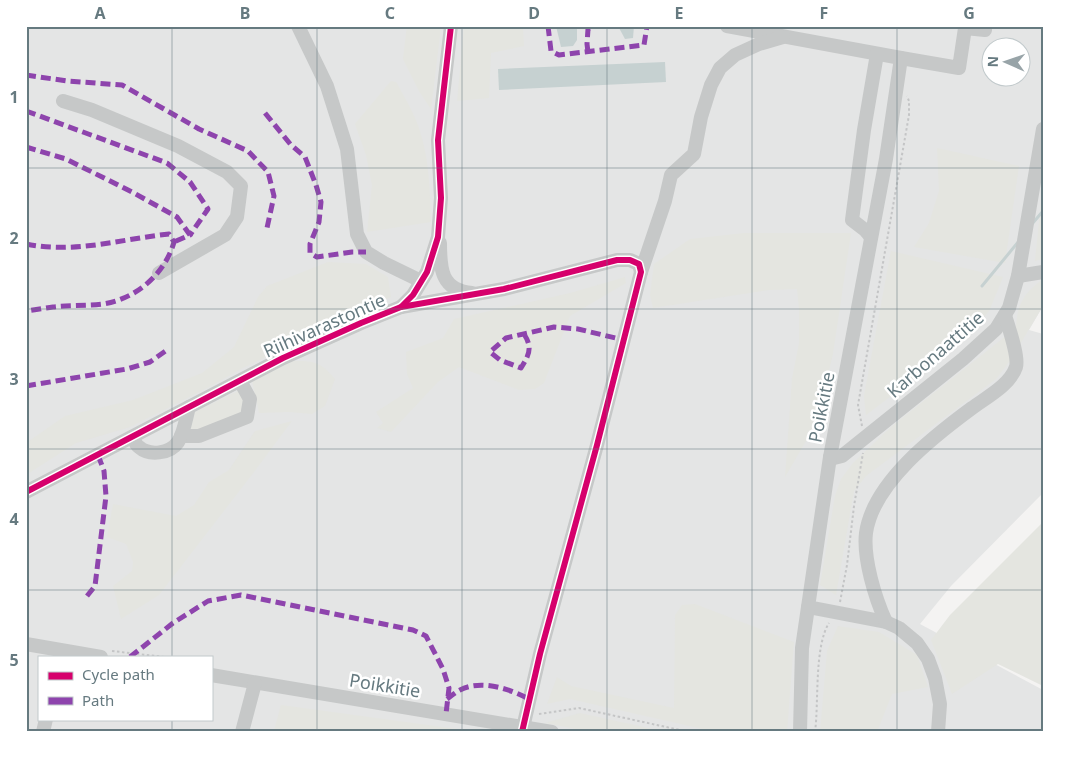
<svg xmlns="http://www.w3.org/2000/svg" width="1069" height="758" font-family="'Noto Sans',sans-serif">
<style>
.built{fill:#e4e5e5;fill-rule:evenodd}
.green{fill:#e4e5e0}
.water{fill:#c6d1d1}
.lines{fill:none;stroke-linecap:round;stroke-linejoin:round}
.stream{stroke:#c6d1d1;stroke-width:3}
.path{stroke:#c4c5c6;stroke-width:2;stroke-dasharray:2.5 2.5;stroke-linecap:butt}
.minor{stroke:#c6c8c8;stroke-width:14}
.quiet{stroke:#8e44ad;stroke-width:5;stroke-dasharray:10 5;stroke-linecap:butt}
.cycleway-casing{stroke:#fff;stroke-width:9}
.cycleway{stroke:#d6006c;stroke-width:6}
.grid{fill:none;stroke:#667a80;stroke-width:1;stroke-opacity:0.55}
.labels{text-anchor:middle;dominant-baseline:central;stroke-width:5;stroke-linejoin:round;paint-order:stroke}
.street-label{font-size:18px;fill:#667a80;stroke:#fff}
.neatline{fill:none;stroke:#667a80;stroke-width:2}
.grid-label{font-size:16px;text-anchor:middle;font-weight:bold;fill:#667a80}
</style>
<rect width="100%" height="100%" fill="#f4f3f2"/>
<!-- built -->
<path class="built" d="M26 26H1043V306L1029 330 1043 334V493L951 586 920 624 1043 690V732H26ZM992 48H1022V78H992ZM39 657H211V719H39Z"/>
<!-- green -->
<g class="green">
<path d="M407 26H441L431 109 419 91 403 59Z"/>
<path d="M464 26H523L524 46 491 53 489 98 457 101Z"/>
<path d="M391 81 396 82C402 93 409 104 414 116 429 148 430 187 431 222L367 232 372 185 366 155 355 124Z"/>
<path d="M937 148 1019 166 1005 263 914 247 929 223 939 191Z"/>
<path d="M1043 184V259L1035 261Z"/>
<path d="M744 233H851L833 354 816 424 785 477 792 378 799 343V309L797 289 769 290 653 308 650 295 654 264 690 239Z"/>
<path d="M891 251 1003 277 989 311 964 341 866 415 864 396Z"/>
<path d="M328 262 366 264 388 277 391 297 241 369 209 387 130 427 76 443 26 475V443L65 416 133 400 202 373 234 347 258 297 267 286Z"/>
<path d="M625 277 626 283 570 316 544 383 535 389 519 390 459 367 438 382 391 432 377 428 383 423 376 412 413 388 407 374 406 352 443 338 454 319 570 293Z"/>
<path d="M1043 279V306L1010 361 996 379 866 476 854 491 836 595 820 585 835 496 841 479 853 463 892 426 1016 328C1017 304 1024 293 1043 279Z"/>
<path d="M286 361C310 361 319 359 335 379L325 406 312 414 289 412 259 413 252 381Z"/>
<path d="M238 391 246 396V411L226 422 193 430 189 427 190 416 197 411Z"/>
<path d="M292 421 251 476 159 595 121 619 113 586 132 571 133 562 126 544 107 537 113 504 176 516 194 505 209 482 229 470 255 431Z"/>
<path d="M1043 522V686L998 664 952 694 931 640 950 615Z"/>
<path d="M695 604 794 642 787 732H716L570 699 547 704 557 677 571 686 674 708 675 615 682 605Z"/>
<path d="M838 626 879 632 917 655 928 687 892 694 877 732H820L827 651Z"/>
<path d="M281 705 479 732 274 731Z"/>
<path d="M580 713 666 732H591L545 723Z"/>
</g>
<!-- water -->
<g class="water">
<path d="M556 26H577V40L573 46 561 47Z"/>
<path d="M618 26H634L633 38 625 39Z"/>
<path d="M665 62 666 82 499 90 498 69Z"/>
</g>
<g class="lines">
<!-- stream -->
<g class="stream">
<path d="M1032 224 1043 211"/>
<path d="M982 286 1019 241"/>
</g>
<!-- path -->
<g class="path">
<path d="M862 426 858 405 909 115V101L907 96"/>
<path d="M840 602 847 565 854 506 863 453"/>
<path d="M112 651 165 657"/>
<path d="M539 714 579 708 689 732"/>
<path d="M815 732C819 702 814 647 829 623"/>
</g>
<!-- minor -->
<g class="minor">
<path d="M298 26 327 86 347 149 357 234 366 252 384 263 421 281"/>
<path d="M727 26 901 58"/>
<path d="M63 101 92 110 178 146 227 172 241 186 237 217 225 235 159 273"/>
<path d="M871 237 865 230 852 220 864 130 877 54"/>
<path d="M440 243C440 269 441 290 472 293"/>
<path d="M641 272 665 201 671 175 694 154 701 117 711 85 720 68 735 55 759 44 783 37"/>
<path d="M1018 276 1043 272"/>
<path d="M401 307 504 289 617 260H630L639 264 641 272 597 445 540 654 522 732"/>
<path d="M181 436H199L247 417 250 399 240 381"/>
<path d="M133 437C134 440 136 445 139 447 149 456 170 454 178 442 184 433 186 418 189 407"/>
<path d="M830 457 834 458 842 456 963 359 996 329 1009 308 1018 276 1043 129"/>
<path d="M26 492 283 358 361 323 401 307 413 295 427 272 438 237 441 198 438 140 451 26"/>
<path d="M808 607 886 622 899 628 917 643 928 659 935 678 940 704 938 732"/>
<path d="M886 622C875 598 863 558 866 533 873 483 934 436 972 408 987 397 1010 385 1016 367 1019 356 1008 326 1005 315"/>
<path d="M26 644 101 657"/>
<path d="M211 675 552 732"/>
<path d="M43 732 46 719"/>
<path d="M242 732 255 683"/>
<path d="M800 732 802 648 830 457 886 159 901 58 959 68 965 28 985 30V26"/>
</g>
<!-- quiet -->
<g class="quiet">
<path d="M548 26 551 51 559 55 644 45 647 26"/>
<path d="M588 52 587 44 588 29 593 26"/>
<path d="M26 75 67 81 122 85 199 129 248 151 268 172 274 196 267 228"/>
<path d="M26 111 167 163 190 182 208 209 190 235"/>
<path d="M265 113 291 145 305 157 316 185 321 202 319 222 310 244V253L317 257 352 252H366"/>
<path d="M26 147 66 159 132 192 177 217 190 235 174 242"/>
<path d="M26 244C75 254 121 239 169 234L174 242C165 274 136 299 103 304 86 306 69 305 53 307 44 308 35 310 26 311"/>
<path d="M524 334C533 348 529 355 521 368L500 360 490 352 506 338 554 327 578 329 624 340"/>
<path d="M26 386 127 369 150 362 167 350"/>
<path d="M87 596 95 586 106 496 104 471 98 455"/>
<path d="M130 657 173 623 208 601 241 595 413 630 426 636 443 669 449 688 446 714"/>
<path d="M447 699C451 696 456 692 460 690 481 679 510 689 529 699"/>
</g>
<!-- cycleway casing -->
<g class="cycleway-casing">
<g id="cycleway">
<path d="M401 307 504 289 617 260H630L639 264 641 272 597 445 540 654 522 732"/>
<path d="M26 492 283 358 361 323 401 307 413 295 427 272 438 237 441 198 438 140 451 26"/>
</g>
</g>
<!-- cycleway -->
<use href="#cycleway" class="cycleway"/>
</g>
<!-- grid -->
<path class="grid" d="M172 26V657M317 26V732M462 26V732M607 26V732M752 26V732M897 26V732M26 168H1043M26 309H1043M26 449H1043M26 590H1043M172 719V732"/>
<g class="labels">
<!-- street labels -->
<g class="street-label">
<text transform="translate(324 325) rotate(-24)">Riihivarastontie</text>
<text transform="translate(935 354) rotate(-41)">Karbonaattitie</text>
<text transform="translate(821 407) rotate(-79)">Poikkitie</text>
<text transform="translate(385 685) rotate(9)">Poikkitie</text>
</g>
</g>
<!-- border -->
<rect width="1069" height="758" fill="none" stroke="#ffffff" stroke-width="55"/>
<!-- legend -->
<rect x="38" y="656" width="175" height="65" fill="#ffffff" stroke="#c2cacc"/>
<rect x="48" y="672" width="25" height="8" fill="#d6006c" stroke="#c2cacc"/>
<text x="82" y="680" font-size="15" fill="#667a80">Cycle path</text>
<rect x="48" y="697" width="25" height="8" fill="#8e44ad" stroke="#c2cacc"/>
<text x="82" y="706" font-size="15" fill="#667a80">Path</text>
<!-- north arrow -->
<g transform="translate(1006 62) rotate(272)"><circle r="24" fill="#ffffff" stroke="#c2cacc"/>
<path d="M0-4L9 19L0 12L-9 19Z" fill="#98a4a8"/>
<text y="-8" font-size="14" font-weight="bold" text-anchor="middle" fill="#667a80">N</text>
</g>
<rect x="28" y="28" width="1014" height="702" class="neatline"/>
<g class="grid-label">
<text x="100" y="19">A</text>
<text x="245" y="19">B</text>
<text x="390" y="19">C</text>
<text x="534" y="19">D</text>
<text x="679" y="19">E</text>
<text x="824" y="19">F</text>
<text x="969" y="19">G</text>
<text x="14" y="103">1</text>
<text x="14" y="244">2</text>
<text x="14" y="385">3</text>
<text x="14" y="525">4</text>
<text x="14" y="666">5</text>
</g>
</svg>
